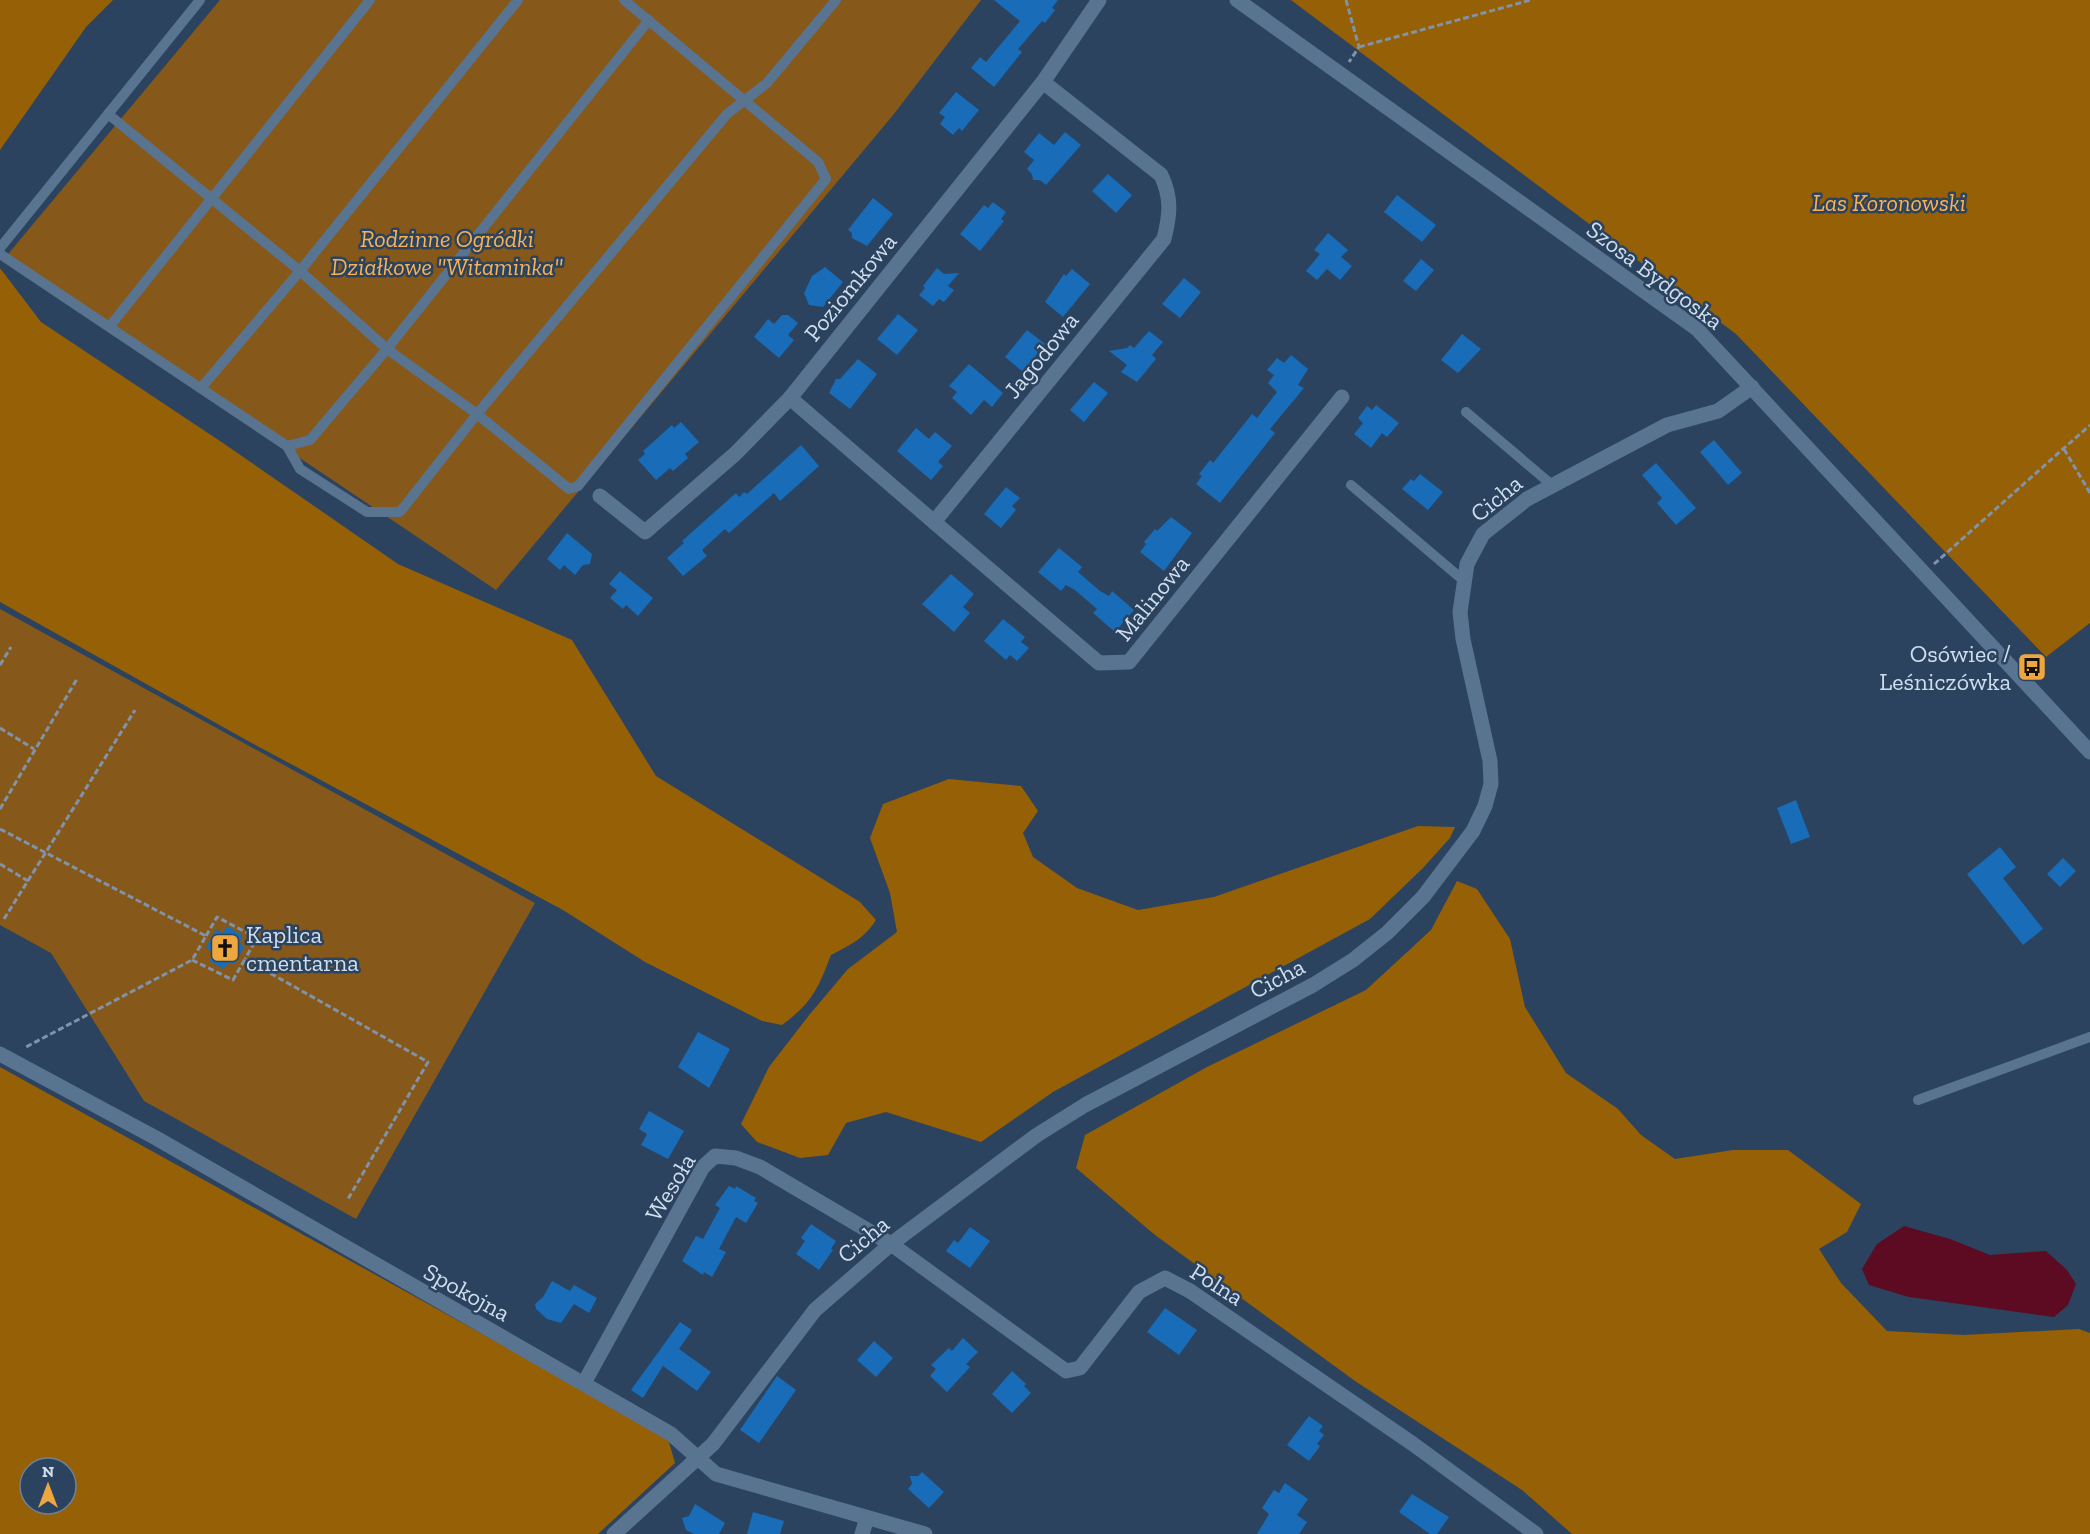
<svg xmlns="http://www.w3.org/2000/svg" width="2090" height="1534" font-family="'Zilla Slab',serif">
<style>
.green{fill:#86591a}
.forest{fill:#956006;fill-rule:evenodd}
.water{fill:#5d0b22}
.building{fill:#196cb8}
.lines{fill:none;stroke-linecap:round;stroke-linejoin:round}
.path{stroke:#8093a9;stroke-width:3;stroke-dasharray:6 3;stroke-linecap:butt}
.lane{stroke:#597491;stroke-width:10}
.street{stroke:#597491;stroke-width:15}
.secondary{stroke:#597491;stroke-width:15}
.labels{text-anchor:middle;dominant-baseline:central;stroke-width:5;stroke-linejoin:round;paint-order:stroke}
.park-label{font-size:24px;font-style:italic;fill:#f8b153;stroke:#2b435e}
.street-label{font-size:24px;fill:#cfdeee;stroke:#2b435e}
.poi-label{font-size:24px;fill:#cfdeee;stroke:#2b435e;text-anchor:end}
</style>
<rect width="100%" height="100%" fill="#2b435e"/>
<!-- green -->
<g class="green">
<path d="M220 0H981L894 114 496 590 4 259Z"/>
<path d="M0 609 535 903 356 1219 144 1101 51 953 0 925Z"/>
</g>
<!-- forest -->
<g class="forest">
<path d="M0 0H113L86 27 0 150Z"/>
<path d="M1291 0H2090V623L2046 657 1736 334Z"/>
<path d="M0 268 41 322 223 443 398 564 572 640 656 776 860 902 876 920C864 939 850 945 831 955 818 989 812 1003 782 1025L762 1021 645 962 563 910 248 741 0 602Z"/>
<path d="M949 779 1021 786 1038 811 1023 833 1033 857 1077 888 1138 910 1214 897 1418 826 1455 827 1450 838 1423 868 1370 919 1053 1092 981 1142 886 1112 846 1123 828 1155 800 1158 757 1142 741 1124 769 1067 810 1014 848 969 897 932 890 893 870 838 883 804Z"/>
<path d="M1457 881 1477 889 1510 939 1525 1007 1566 1073 1618 1109 1641 1135 1675 1159 1733 1150H1788L1861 1204 1847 1232 1819 1249 1841 1283 1887 1331 1963 1335 2079 1329 2090 1333V1534H1572L1522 1490 1355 1381 1155 1235 1076 1168 1085 1135 1207 1067 1366 990 1431 930Z"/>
<path d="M0 1067 656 1430 669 1442 675 1463 598 1534H0ZM30 1468H66V1504H30Z"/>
</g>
<!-- water -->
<path class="water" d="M1904 1226 1950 1239 1990 1255 2046 1251 2067 1270 2076 1284 2068 1305 2054 1317 1909 1297 1869 1285 1862 1269 1877 1244Z"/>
<!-- building -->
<g class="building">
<path d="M994 0H1058L1052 8 1055 10 1045 23 1042 21 1018 49 1022 52 994 87 971 68 980 57 986 62 1020 21Z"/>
<path d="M956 92 979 110 962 131 959 128 953 135 940 124 945 117 939 113Z"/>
<path d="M1065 132 1081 145 1046 185 1040 180H1033L1032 174 1027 169 1034 160 1024 152 1039 133 1054 145Z"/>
<path d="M1108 174 1132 195 1116 213 1092 191Z"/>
<path d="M1397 195 1436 225 1422 242 1384 212Z"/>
<path d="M873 198 893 214 867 246 852 238V233L848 230Z"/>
<path d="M993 202 1006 212 1001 219 1004 221 980 251 960 234 984 205 988 208Z"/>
<path d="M1328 233 1348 250 1341 257 1352 266 1340 280 1327 269 1317 280 1306 271 1320 254 1314 250Z"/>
<path d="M1421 259 1434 270 1416 291 1403 281Z"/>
<path d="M825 267 843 282 823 307 809 305 804 293 812 276Z"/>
<path d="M937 268 944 274 959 273 948 286 954 290 944 302 939 299 933 306 919 295 925 288 923 286Z"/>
<path d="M1072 269 1090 284 1063 317 1045 302 1064 274 1066 276Z"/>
<path d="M1184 278 1201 292 1180 318 1162 304Z"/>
<path d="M898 314 918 330 897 355 877 339Z"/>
<path d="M782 315H788L798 323 788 335 794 340 779 358 754 337 768 319 774 324Z"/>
<path d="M1027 330 1045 344 1023 372 1005 357Z"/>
<path d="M1149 331 1163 342 1152 355 1156 359 1137 382 1121 372 1127 365 1109 351 1127 348 1130 345 1134 348Z"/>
<path d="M1462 334 1481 349 1458 373 1441 360Z"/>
<path d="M1291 355 1308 369 1298 385 1304 388 1270 429 1275 433 1220 503 1196 484 1202 476 1199 474 1210 460 1213 463 1252 414 1257 418 1277 392 1268 383 1274 375 1267 370 1277 358 1284 363Z"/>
<path d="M858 359 877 374 850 409 829 393 836 379H840Z"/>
<path d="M969 364 1003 393 992 407 984 400 971 415 952 398 957 392 949 386Z"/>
<path d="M1094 382 1108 393 1084 422 1070 410Z"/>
<path d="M1376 405 1399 423 1387 437 1382 433 1371 448 1354 434 1363 423 1358 418 1367 406 1372 410Z"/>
<path d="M681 422 699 442 685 454 688 458 673 471 670 468 656 480 638 460 645 454 643 451 672 425 674 428Z"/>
<path d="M916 428 929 439 935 432 952 446 938 462 943 466 931 480 897 451Z"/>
<path d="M1714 440 1742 473 1728 485 1700 452Z"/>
<path d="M801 445 819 466 780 501 774 493 729 533 725 529 702 550 707 556 683 576 667 558 684 543 682 541 736 493 739 497 744 492 747 494Z"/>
<path d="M1656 463 1696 508 1676 525 1657 503 1662 498 1642 475Z"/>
<path d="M1420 474 1443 492 1428 510 1402 489 1411 479 1414 481Z"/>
<path d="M1006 487 1020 498 1012 506 1016 510 1001 528 984 514Z"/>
<path d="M1171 517 1192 533 1164 571 1140 552 1146 544 1144 542 1155 529 1157 531Z"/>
<path d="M567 533 592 554 590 564 583 565 575 575 564 565 560 570 547 559Z"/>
<path d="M1059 548 1082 567 1078 572 1100 591 1109 596 1112 591 1134 610 1115 632 1093 613 1097 609 1075 590 1066 585 1061 591 1038 572Z"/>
<path d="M620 571 653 598 638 616 626 605 623 609 610 598 617 590 609 584Z"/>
<path d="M951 574 974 594 963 607 970 613 954 632 922 604Z"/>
<path d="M1003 619 1025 637 1021 642 1029 648 1017 661 1010 655 1006 660 984 641Z"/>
<path d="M1796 800 1810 837 1791 844 1777 808Z"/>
<path d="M2000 847 2016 867 2003 878 2043 929 2023 945 1967 874Z"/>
<path d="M2063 858 2076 871 2060 887 2047 874Z"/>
<path d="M227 926 242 935 240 942 244 947 235 964 229 963 223 969 210 961 212 952 206 947 216 929 223 933Z"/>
<path d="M698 1032 730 1049 709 1088 678 1067Z"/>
<path d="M649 1111 684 1131 668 1159 641 1145 647 1134 639 1129Z"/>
<path d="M729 1186 735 1189 736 1186 756 1198 754 1201 758 1203 746 1223 736 1217 719 1249 726 1252 712 1277 704 1272 703 1275 682 1261 696 1236 703 1239 720 1208 715 1205Z"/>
<path d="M811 1224 836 1241 831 1249 833 1250 819 1270 796 1254 805 1241 801 1238Z"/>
<path d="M970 1227 990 1241 970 1268 946 1251 954 1240 958 1243Z"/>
<path d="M552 1281 570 1291 574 1285 597 1298 589 1313 574 1304 561 1323 547 1319 536 1309 535 1304 543 1297Z"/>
<path d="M1165 1308 1197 1330 1179 1355 1147 1332Z"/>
<path d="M680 1322 692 1330 679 1349 711 1372 697 1391 663 1366 643 1398 631 1390Z"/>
<path d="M963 1338 978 1352 966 1364 970 1367 947 1392 930 1376 936 1369 931 1365 949 1348 952 1351Z"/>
<path d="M874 1341 893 1358 876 1377 857 1360Z"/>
<path d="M1012 1371 1026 1384 1024 1386 1031 1393 1012 1413 992 1394Z"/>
<path d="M777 1376 796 1390 759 1443 740 1430Z"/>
<path d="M1309 1416 1323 1426 1319 1431 1324 1435 1317 1444 1320 1446 1309 1461 1287 1445Z"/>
<path d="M922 1472 944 1492 929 1508 908 1489 912 1484 910 1476H918Z"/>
<path d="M1285 1483 1308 1499 1297 1515 1307 1522 1299 1534H1257L1269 1514 1262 1508 1274 1490 1279 1493Z"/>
<path d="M1412 1494 1449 1517 1437 1534H1430L1399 1512Z"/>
<path d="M695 1504 725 1523 719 1534H694L686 1530 682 1518 689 1516Z"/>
<path d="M753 1512 784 1521 780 1534H747Z"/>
</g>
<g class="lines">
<!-- path -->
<g class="path">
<path d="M1346 0 1359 47 1349 62"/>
<path d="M1359 47 1531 0"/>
<path d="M2064 449 2090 493"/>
<path d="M1934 564 2090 425"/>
<path d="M0 665 11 647"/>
<path d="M0 728 34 749"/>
<path d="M0 809 77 679"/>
<path d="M0 829 206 936 192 960 24 1048"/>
<path d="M0 864 28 881"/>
<path d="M4 919 135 710"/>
<path d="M206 936 217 917 257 938 245 959"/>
<path d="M192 960 233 980 245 959 428 1062 348 1199"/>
</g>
<!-- lane -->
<g class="lane">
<path d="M108 114 300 271 387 349 477 414 569 489 578 486 826 179 818 162 624 0"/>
<path d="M0 248 200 0"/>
<path d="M0 254 287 446 310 440 387 349 649 20"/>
<path d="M110 326 370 0"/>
<path d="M201 388 300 271 518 0"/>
<path d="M1466 412 1552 485"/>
<path d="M287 446 300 469 367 512H400L477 414 727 114 767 83 836 0"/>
<path d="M1351 485 1463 580"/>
<path d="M1918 1100 2090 1037"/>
</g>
<!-- street -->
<g class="street">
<path d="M790 398 934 522 1164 239C1170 215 1172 198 1161 175L1043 82"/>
<path d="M600 496 645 532 735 454 790 398 1043 82 1099 0"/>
<path d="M934 522 1099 663 1129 662 1342 397"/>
<path d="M0 1054 156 1138 671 1434 716 1474 925 1534"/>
<path d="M584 1383 703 1167 715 1156 736 1158 760 1167 891 1244 1066 1371 1080 1368 1139 1292 1165 1278 1190 1291 1413 1444 1536 1534"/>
<path d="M614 1534 713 1444 815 1310 891 1244 1037 1135 1085 1105 1313 985 1353 960 1387 933 1423 897 1473 831 1485 806 1491 784 1490 761 1463 639 1460 612 1467 564 1483 534 1527 499 1667 425 1718 411 1752 387"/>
<path d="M862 1534 867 1518"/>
</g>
<!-- secondary -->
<path class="secondary" d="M1237 0 1697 329 2090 752"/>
</g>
<!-- icons -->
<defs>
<g id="bus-square" transform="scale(1.5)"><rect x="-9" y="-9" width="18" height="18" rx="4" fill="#f0a63f" stroke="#2b435e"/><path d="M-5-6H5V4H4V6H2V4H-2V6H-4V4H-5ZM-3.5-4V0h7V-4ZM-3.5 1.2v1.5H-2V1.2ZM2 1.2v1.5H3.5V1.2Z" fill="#111"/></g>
<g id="church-square" transform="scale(1.5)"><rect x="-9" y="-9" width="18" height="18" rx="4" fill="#f0a63f" stroke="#2b435e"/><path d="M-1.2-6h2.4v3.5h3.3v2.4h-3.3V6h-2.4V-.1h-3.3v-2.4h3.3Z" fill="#111"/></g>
</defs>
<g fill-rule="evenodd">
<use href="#bus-square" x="2032" y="667"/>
<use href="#church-square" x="225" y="948"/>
</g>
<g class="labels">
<!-- park labels -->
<g class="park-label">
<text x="1889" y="202">Las Koronowski</text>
<text x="447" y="238">Rodzinne Ogródki<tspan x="447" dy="28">Działkowe "Witaminka"</tspan></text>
</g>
<!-- street labels -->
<g class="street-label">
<text transform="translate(1655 275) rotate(37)">Szosa Bydgoska</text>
<text transform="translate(850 287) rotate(-51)">Poziomkowa</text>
<text transform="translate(1041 355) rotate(-51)">Jagodowa</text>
<text transform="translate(1496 498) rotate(-39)">Cicha</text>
<text transform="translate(1152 598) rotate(-51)">Malinowa</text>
<text transform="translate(1277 978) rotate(-28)">Cicha</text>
<text transform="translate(670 1187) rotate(-59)">Wesoła</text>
<text transform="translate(863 1239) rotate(-40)">Cicha</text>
<text transform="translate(1217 1284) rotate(32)">Polna</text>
<text transform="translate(467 1292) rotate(29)">Spokojna</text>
</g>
<!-- poi labels -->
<g class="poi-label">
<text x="2011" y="653">Osówiec /<tspan x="2011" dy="28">Leśniczówka</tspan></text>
<text x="246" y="934" text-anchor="start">Kaplica<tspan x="246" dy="28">cmentarna</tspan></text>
</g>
</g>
<!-- north arrow -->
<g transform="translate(48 1486)"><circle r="28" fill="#2b435e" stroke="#6d8198" stroke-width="1.5"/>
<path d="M0-4.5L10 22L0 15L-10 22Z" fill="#f0a63f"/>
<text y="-9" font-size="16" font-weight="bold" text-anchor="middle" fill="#cfdeee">N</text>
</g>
</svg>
